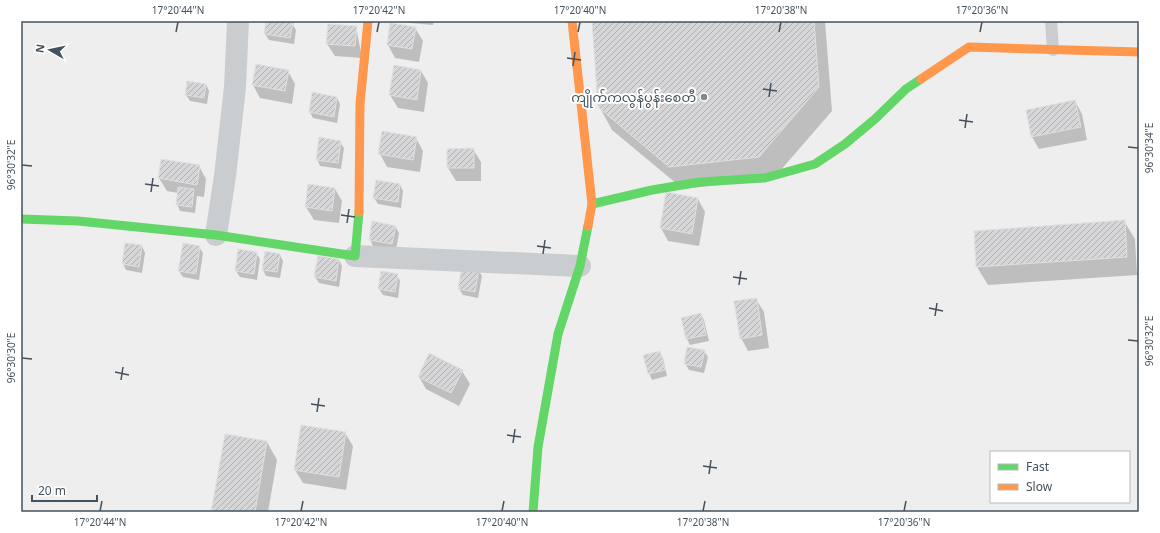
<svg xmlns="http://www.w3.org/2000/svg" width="1160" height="533" font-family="'Noto Sans','Noto Sans Myanmar',sans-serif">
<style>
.shadow{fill:#0003}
.building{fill:url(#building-hatch);stroke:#e0e0e1}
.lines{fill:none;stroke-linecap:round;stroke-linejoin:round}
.lane{stroke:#cacdcf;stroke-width:12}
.street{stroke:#cacdcf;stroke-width:22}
.fast{stroke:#63d668;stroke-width:9}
.slow{stroke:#ff974d;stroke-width:9}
.ticks{fill:none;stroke:#45515c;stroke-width:1.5}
.poi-dot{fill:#80888f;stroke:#fff;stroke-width:1.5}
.labels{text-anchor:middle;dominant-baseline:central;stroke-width:4;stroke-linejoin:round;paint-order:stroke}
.poi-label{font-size:13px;fill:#45515c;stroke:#fff;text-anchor:end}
.neatline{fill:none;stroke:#45515c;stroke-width:1.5}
.ticks-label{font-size:10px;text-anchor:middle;fill:#45515c}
</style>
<defs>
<pattern id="building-hatch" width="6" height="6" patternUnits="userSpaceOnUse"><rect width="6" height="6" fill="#d6d6d9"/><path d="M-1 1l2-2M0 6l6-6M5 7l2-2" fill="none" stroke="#afb0b3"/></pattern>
</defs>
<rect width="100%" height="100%" fill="#efeeee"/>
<!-- shadow -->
<g class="shadow">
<path d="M267 21H294L293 25 296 30 294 44 269 40 265 34Z"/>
<path d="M388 21H434L433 25Z"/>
<path d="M593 21H825L832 111 773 179 683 189 612 130 599 106Z"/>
<path d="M356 27 362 58 335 56 327 44Z"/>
<path d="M415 28 423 41 419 62 395 58 388 45Z"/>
<path d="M288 71 295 84 292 104 260 98 253 85Z"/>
<path d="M421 71 428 83 424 112 398 108 390 95Z"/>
<path d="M206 84 209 91 207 104 190 101 186 95Z"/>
<path d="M337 98 340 104 337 123 313 118 310 112Z"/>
<path d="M1075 101 1082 114 1087 140 1039 149 1032 137Z"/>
<path d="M416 138 423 151 420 172 387 167 380 154Z"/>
<path d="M340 142 344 148 341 169 320 166 317 159Z"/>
<path d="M473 149 481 162V181H456L448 168V150Z"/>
<path d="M162 160 199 166 206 179 204 197 197 196 195 213 180 211 177 204 178 193 167 191 159 178Z"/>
<path d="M400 185 403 191 401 208 378 204 374 198Z"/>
<path d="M335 189 342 201 339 223 314 220 306 207Z"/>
<path d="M698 199 705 212 699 246 668 241 661 228Z"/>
<path d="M1124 221 1135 239 1137 275 988 285 977 267Z"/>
<path d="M395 226 399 233 396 250 373 246 370 239Z"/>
<path d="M142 246 145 253 142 273 126 270 123 264Z"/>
<path d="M199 247 203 253 199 280 183 277 179 271Z"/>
<path d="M256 253 260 259 257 280 240 277 236 271Z"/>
<path d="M280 255 283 261 280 278 266 276 263 270Z"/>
<path d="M339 260 342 266 339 287 319 283 315 277Z"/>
<path d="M478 269 482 276 478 298 463 295 459 289Z"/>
<path d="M397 275 400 281 398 298 383 295 379 289Z"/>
<path d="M756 299 764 312 769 348 748 351 741 338Z"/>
<path d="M701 314 704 320 709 341 690 345 687 339Z"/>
<path d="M704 351 708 357 704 373 689 370 685 363Z"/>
<path d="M660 352 663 358 667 376 652 380 649 373Z"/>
<path d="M462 371 470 384 459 406 426 389 419 377Z"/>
<path d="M302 426 345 433 353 446 346 490 303 483 295 470Z"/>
<path d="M226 435 267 442 277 460 268 512H212Z"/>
</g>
<!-- building -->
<g class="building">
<path d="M266 21H281L293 23 290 38 264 34Z"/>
<path d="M592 21H814L819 87 759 157 669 167 598 107Z"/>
<path d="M390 23 416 27 412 49 387 45Z"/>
<path d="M328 24 357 26 355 46 326 44Z"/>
<path d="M256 64 289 70 285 91 252 85Z"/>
<path d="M394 65 421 70 417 100 389 95Z"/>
<path d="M187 81 206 84 204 98 185 95Z"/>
<path d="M312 92 337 97 334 117 309 112Z"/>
<path d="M1075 100 1081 127 1031 137 1026 110Z"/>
<path d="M382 131 417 137 413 160 378 154Z"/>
<path d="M319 137 341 141 338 163 316 160Z"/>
<path d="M474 148V168H447V149Z"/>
<path d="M161 159 200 165 197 185 158 178Z"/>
<path d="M376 180 400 184 398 202 373 198Z"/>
<path d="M308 184 335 188 332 211 305 207Z"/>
<path d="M178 187 194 189 192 207 176 205Z"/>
<path d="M666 192 698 198 692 234 660 228Z"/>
<path d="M1125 220 1127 257 976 267 974 231Z"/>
<path d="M372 221 396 226 392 244 369 240Z"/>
<path d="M125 243 142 245 139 267 122 264Z"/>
<path d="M183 243 200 246 196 274 178 271Z"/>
<path d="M238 249 257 252 254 274 235 271Z"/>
<path d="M265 251 280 254 277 272 262 270Z"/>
<path d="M318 256 339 259 336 281 314 277Z"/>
<path d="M462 266 479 269 475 292 458 289Z"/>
<path d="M381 271 398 274 395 292 378 289Z"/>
<path d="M757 298 762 335 740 339 734 301Z"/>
<path d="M701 313 706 335 686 339 681 318Z"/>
<path d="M687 347 705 350 701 367 684 364Z"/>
<path d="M660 351 665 370 648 374 643 355Z"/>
<path d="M429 353 463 370 451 393 418 377Z"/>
<path d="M301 425 346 432 339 477 294 470Z"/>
<path d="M225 434 267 441 255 512H211Z"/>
</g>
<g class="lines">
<!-- lane -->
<path class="lane" d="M1051 21 1053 50"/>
<!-- street -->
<g class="street">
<path d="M216 235 225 176 235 87 238 21"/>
<path d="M355 256 580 266"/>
</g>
<!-- fast -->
<g class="fast">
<path d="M592 204 652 190 700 182 765 178 815 164 845 144 875 119 906 89 921 79"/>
<path d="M21 219 78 221 216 235 355 256 359 212"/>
<path d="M533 512 538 447 558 334 580 266 588 226"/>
</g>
<!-- slow -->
<g class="slow">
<path d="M572 21 592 204 588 226"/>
<path d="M921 79 969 47 1139 52"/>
<path d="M359 212 360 104 368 21"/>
</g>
</g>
<!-- ticks -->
<path class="ticks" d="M176 32 178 22M377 32 379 22M578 32 580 22M779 32 781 22M980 32 982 22M567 58 581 60M573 66 575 52M763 89 777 91M769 97 771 83M959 120 973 122M965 128 967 114M1128 147 1138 148M22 165 32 166M145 184 159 186M151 192 153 178M341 215 355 217M347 223 349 209M537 246 551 248M543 254 545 240M733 277 747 279M739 285 741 271M929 308 943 311M935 316 937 303M1128 340 1138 341M22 358 32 359M115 372 129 375M121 380 123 367M311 404 325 406M317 412 319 398M507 435 521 437M513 443 515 429M703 466 717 468M709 474 711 460M100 511 102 501M301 511 303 501M502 511 504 501M703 511 705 501M904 511 906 501"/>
<!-- markers -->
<circle class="poi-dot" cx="704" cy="97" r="4"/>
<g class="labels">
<!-- poi labels -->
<g class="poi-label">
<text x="696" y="97">ကျိုက်ကလွန်ပွန်းစေတီ</text>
</g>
</g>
<!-- border -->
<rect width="1160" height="533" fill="none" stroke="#ffffff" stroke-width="44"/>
<!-- legend -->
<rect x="990" y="451" width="140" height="52" fill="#ffffff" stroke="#b5b9be"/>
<rect x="998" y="464" width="20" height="6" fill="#63d668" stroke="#b5b9be"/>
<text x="1026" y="471" font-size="12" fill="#45515c">Fast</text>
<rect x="998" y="484" width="20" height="6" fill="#ff974d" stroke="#b5b9be"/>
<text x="1026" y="491" font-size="12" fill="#45515c">Slow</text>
<!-- north arrow -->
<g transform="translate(50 50) rotate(279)" stroke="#ffffff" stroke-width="3" paint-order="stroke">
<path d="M0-3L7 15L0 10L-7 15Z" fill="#45515c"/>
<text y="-6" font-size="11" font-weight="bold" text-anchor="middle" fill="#45515c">N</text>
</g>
<!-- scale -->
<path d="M32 495v6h65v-6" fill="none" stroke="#45515c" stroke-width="2"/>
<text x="38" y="495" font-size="12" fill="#45515c" stroke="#ffffff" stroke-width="3" paint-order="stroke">20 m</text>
<rect x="22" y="22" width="1116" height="489" class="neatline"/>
<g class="ticks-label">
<text x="178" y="14">17°20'44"N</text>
<text x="379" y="14">17°20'42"N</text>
<text x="580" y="14">17°20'40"N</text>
<text x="781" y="14">17°20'38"N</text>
<text x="982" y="14">17°20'36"N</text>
<text transform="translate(1149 148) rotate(-90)" y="4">96°30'34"E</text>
<text transform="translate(11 165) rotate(-90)" y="4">96°30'32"E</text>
<text transform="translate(1149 341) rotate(-90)" y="4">96°30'32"E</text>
<text transform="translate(11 358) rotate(-90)" y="4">96°30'30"E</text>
<text x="100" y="526">17°20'44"N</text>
<text x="301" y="526">17°20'42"N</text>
<text x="502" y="526">17°20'40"N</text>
<text x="703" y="526">17°20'38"N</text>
<text x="904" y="526">17°20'36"N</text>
</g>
</svg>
